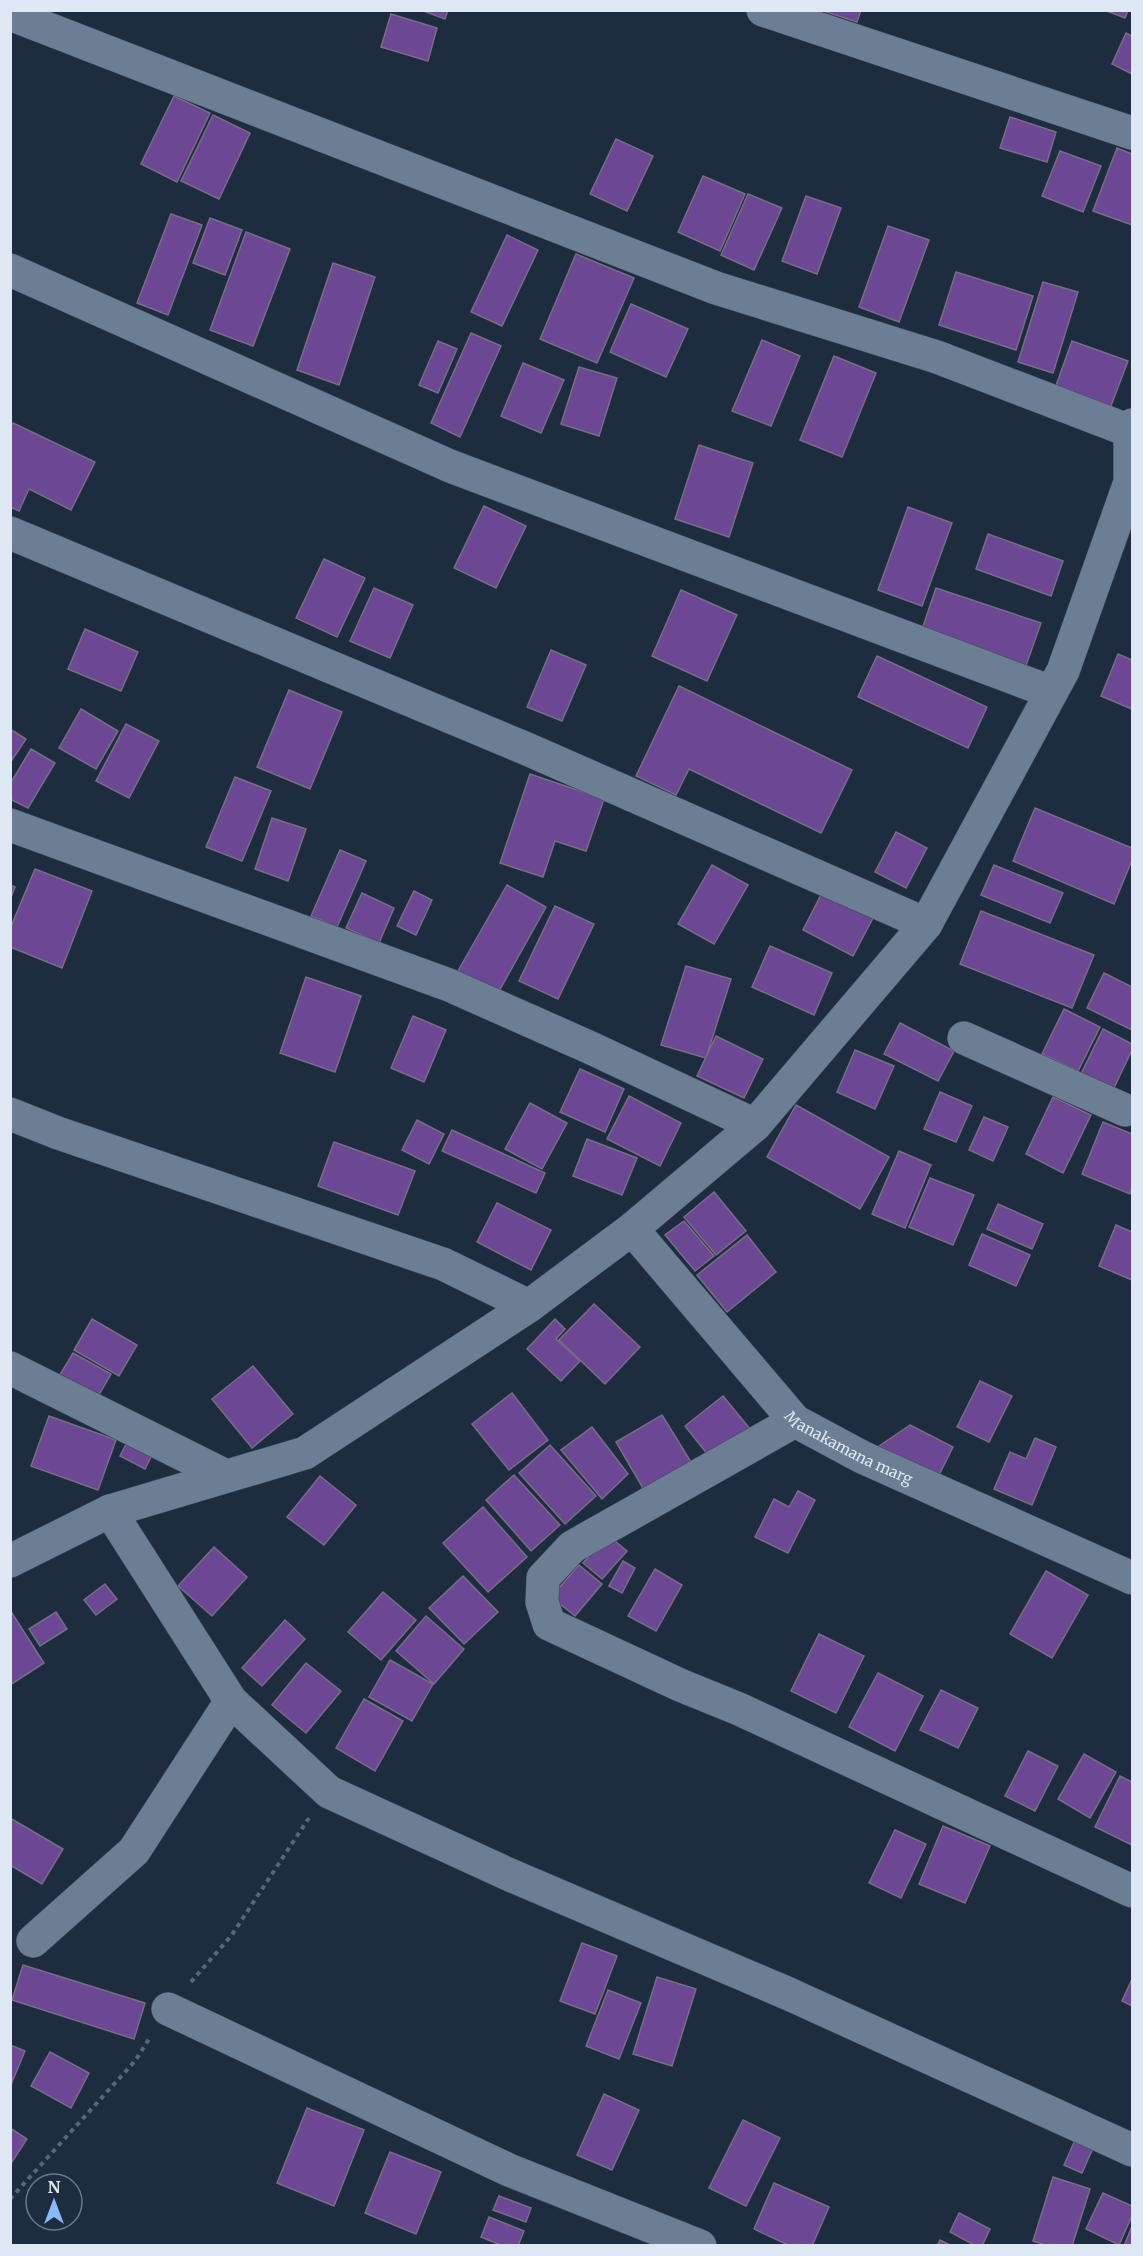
<svg xmlns="http://www.w3.org/2000/svg" width="1143" height="2256" font-family="Merriweather,serif">
<style>
.building{fill:#6c4793;stroke:#776d86;stroke-width:1.5}
.lines{fill:none;stroke-linecap:round;stroke-linejoin:round}
.minor-casing{stroke:#3b4757;stroke-width:34}
.path{stroke:#596677;stroke-width:4;stroke-dasharray:4.5 4.5;stroke-linecap:butt}
.minor{stroke:#6c7e94;stroke-width:33}
.labels{text-anchor:middle;dominant-baseline:central;stroke-width:6;stroke-linejoin:round;paint-order:stroke}
.street-label{font-size:15px;fill:#dee8f4;stroke:#1e2c40}
</style>
<rect width="100%" height="100%" fill="#1e2c40"/>
<!-- building -->
<g class="building">
<path d="M421 10H448L445 19Z"/>
<path d="M820 10H861L857 22Z"/>
<path d="M1104 10H1128L1125 18Z"/>
<path d="M391 14 437 28 428 61 381 47Z"/>
<path d="M1126 33 1132 36V74L1112 64Z"/>
<path d="M174 96 210 113 177 182 141 164Z"/>
<path d="M213 115 250 133 219 199 181 181Z"/>
<path d="M1010 117 1056 132 1047 162 1000 148Z"/>
<path d="M616 139 653 156 627 211 590 194Z"/>
<path d="M1117 148 1132 154V225L1093 211Z"/>
<path d="M1060 151 1101 166 1083 212 1042 196Z"/>
<path d="M703 176 745 194 720 251 678 232Z"/>
<path d="M748 194 782 208 754 270 721 255Z"/>
<path d="M806 196 841 208 817 274 782 261Z"/>
<path d="M171 214 202 225 168 315 137 303Z"/>
<path d="M210 218 242 230 225 275 193 263Z"/>
<path d="M888 226 929 240 899 322 859 307Z"/>
<path d="M246 232 290 249 253 346 210 330Z"/>
<path d="M507 235 538 250 502 326 471 312Z"/>
<path d="M576 254 634 278 597 363 540 339Z"/>
<path d="M333 263 375 277 339 385 297 370Z"/>
<path d="M956 272 1033 296 1016 350 939 325Z"/>
<path d="M1043 282 1078 292 1053 373 1018 362Z"/>
<path d="M631 304 688 329 666 377 610 352Z"/>
<path d="M471 333 501 346 460 437 431 423Z"/>
<path d="M762 340 800 356 771 426 732 411Z"/>
<path d="M438 341 457 349 438 393 419 385Z"/>
<path d="M1072 341 1128 361 1109 411 1054 391Z"/>
<path d="M834 356 876 373 842 457 800 440Z"/>
<path d="M523 363 564 380 541 433 501 416Z"/>
<path d="M579 367 617 378 599 436 561 424Z"/>
<path d="M13 423 95 462 71 510 29 489 19 511 10 507V428Z"/>
<path d="M699 445 753 463 729 537 675 519Z"/>
<path d="M484 506 526 526 496 588 454 568Z"/>
<path d="M908 507 952 523 922 606 878 590Z"/>
<path d="M988 534 1063 561 1051 596 976 569Z"/>
<path d="M324 559 365 578 337 637 296 618Z"/>
<path d="M374 588 413 605 390 658 350 641Z"/>
<path d="M936 588 1041 623 1023 674 919 638Z"/>
<path d="M681 590 737 615 707 681 652 656Z"/>
<path d="M85 629 138 652 121 691 68 669Z"/>
<path d="M551 650 586 665 562 721 527 707Z"/>
<path d="M1118 654 1132 660V709L1101 696Z"/>
<path d="M877 656 987 707 968 748 858 697Z"/>
<path d="M679 686 852 770 821 833 689 769 676 795 636 776Z"/>
<path d="M289 690 342 712 310 789 257 767Z"/>
<path d="M81 709 118 731 96 769 59 748Z"/>
<path d="M126 724 159 741 129 798 96 781Z"/>
<path d="M10 729 26 739 10 763Z"/>
<path d="M31 749 55 763 28 808 10 799V784Z"/>
<path d="M530 774 604 799 586 851 555 841 543 877 500 863Z"/>
<path d="M235 777 271 791 242 861 206 847Z"/>
<path d="M1035 808 1132 848V860L1114 904 1013 861Z"/>
<path d="M272 818 306 829 288 881 255 869Z"/>
<path d="M896 832 927 848 906 888 875 872Z"/>
<path d="M340 850 366 861 337 927 311 916Z"/>
<path d="M712 865 748 885 714 944 678 924Z"/>
<path d="M994 865 1063 893 1050 923 981 895Z"/>
<path d="M35 869 92 891 62 968 10 947V929Z"/>
<path d="M10 885 15 887 10 900Z"/>
<path d="M507 885 546 907 498 993 458 971Z"/>
<path d="M414 891 432 900 416 935 397 926Z"/>
<path d="M823 891 874 916 853 956 803 930Z"/>
<path d="M362 893 394 908 379 943 346 928Z"/>
<path d="M555 906 594 924 558 999 519 981Z"/>
<path d="M981 911 1094 955 1072 1008 960 964Z"/>
<path d="M770 946 832 973 814 1015 752 987Z"/>
<path d="M686 966 731 979 706 1058 661 1045Z"/>
<path d="M1104 973 1132 987V1030L1087 1008Z"/>
<path d="M306 977 361 996 335 1072 280 1053Z"/>
<path d="M1064 1009 1100 1027 1078 1071 1042 1054Z"/>
<path d="M413 1016 446 1030 424 1082 391 1068Z"/>
<path d="M900 1023 954 1051 938 1081 884 1054Z"/>
<path d="M1103 1029 1132 1044V1050L1112 1092 1080 1076Z"/>
<path d="M716 1036 763 1059 744 1098 697 1076Z"/>
<path d="M855 1050 894 1066 875 1109 837 1092Z"/>
<path d="M580 1069 624 1089 605 1132 560 1112Z"/>
<path d="M940 1092 972 1106 956 1142 924 1129Z"/>
<path d="M629 1096 681 1123 660 1166 607 1139Z"/>
<path d="M1053 1097 1091 1115 1063 1173 1026 1154Z"/>
<path d="M530 1103 567 1123 542 1169 505 1149Z"/>
<path d="M796 1105 889 1157 860 1209 767 1157Z"/>
<path d="M984 1117 1008 1127 993 1161 969 1150Z"/>
<path d="M417 1120 444 1134 429 1164 402 1150Z"/>
<path d="M1103 1122 1132 1134V1187L1130 1194 1082 1174Z"/>
<path d="M452 1130 545 1173 536 1193 442 1151Z"/>
<path d="M587 1139 637 1158 622 1195 573 1176Z"/>
<path d="M334 1142 415 1171 398 1215 318 1186Z"/>
<path d="M899 1151 931 1165 905 1228 872 1214Z"/>
<path d="M930 1178 974 1195 953 1245 909 1227Z"/>
<path d="M714 1192 746 1231 716 1255 684 1217Z"/>
<path d="M497 1203 551 1230 531 1270 477 1242Z"/>
<path d="M998 1204 1043 1224 1032 1249 987 1229Z"/>
<path d="M684 1221 714 1256 695 1271 665 1235Z"/>
<path d="M1116 1225 1132 1232V1280L1099 1266Z"/>
<path d="M982 1234 1030 1255 1016 1286 969 1265Z"/>
<path d="M747 1235 776 1272 727 1312 697 1275Z"/>
<path d="M594 1304 640 1347 605 1384 559 1340Z"/>
<path d="M92 1319 137 1345 119 1376 74 1350Z"/>
<path d="M555 1319 565 1329 556 1339 580 1361 561 1381 527 1349Z"/>
<path d="M73 1353 111 1374 96 1400 58 1378Z"/>
<path d="M253 1366 293 1414 252 1448 212 1399Z"/>
<path d="M980 1381 1012 1396 989 1442 957 1427Z"/>
<path d="M512 1393 548 1440 509 1470 472 1424Z"/>
<path d="M723 1396 750 1429 712 1460 685 1426Z"/>
<path d="M662 1415 691 1462 644 1490 616 1442Z"/>
<path d="M49 1416 116 1440 98 1490 31 1466Z"/>
<path d="M910 1425 953 1447 937 1479 875 1449Z"/>
<path d="M592 1427 628 1474 602 1499 561 1450Z"/>
<path d="M130 1437 155 1449 145 1469 120 1456Z"/>
<path d="M1035 1438 1056 1447 1032 1505 994 1489 1010 1452 1026 1459Z"/>
<path d="M550 1445 596 1496 565 1524 519 1473Z"/>
<path d="M514 1475 560 1525 531 1551 486 1500Z"/>
<path d="M320 1476 356 1505 324 1545 287 1517Z"/>
<path d="M798 1491 815 1500 788 1553 755 1537 774 1499 789 1507Z"/>
<path d="M483 1507 527 1557 488 1592 443 1543Z"/>
<path d="M608 1535 627 1551 602 1579 583 1563Z"/>
<path d="M214 1547 247 1577 212 1616 178 1586Z"/>
<path d="M623 1561 635 1568 622 1593 609 1586Z"/>
<path d="M579 1565 602 1584 575 1616 551 1597Z"/>
<path d="M655 1569 682 1585 656 1631 628 1616Z"/>
<path d="M1046 1571 1088 1595 1052 1658 1010 1634Z"/>
<path d="M463 1576 498 1612 464 1644 429 1608Z"/>
<path d="M105 1584 117 1599 96 1615 84 1600Z"/>
<path d="M383 1592 416 1620 381 1660 348 1632Z"/>
<path d="M10 1610 44 1663 10 1685Z"/>
<path d="M56 1612 67 1629 40 1646 29 1629Z"/>
<path d="M426 1616 464 1649 434 1684 396 1651Z"/>
<path d="M285 1620 305 1639 262 1686 242 1668Z"/>
<path d="M819 1634 864 1656 836 1713 791 1691Z"/>
<path d="M390 1660 433 1684 412 1721 369 1697Z"/>
<path d="M306 1663 341 1691 306 1733 272 1705Z"/>
<path d="M878 1673 923 1696 895 1751 849 1727Z"/>
<path d="M941 1690 978 1708 958 1748 920 1730Z"/>
<path d="M364 1699 403 1721 375 1771 336 1748Z"/>
<path d="M1028 1751 1058 1766 1035 1811 1005 1796Z"/>
<path d="M1084 1754 1116 1772 1090 1818 1058 1799Z"/>
<path d="M1120 1776 1132 1782V1845L1095 1827Z"/>
<path d="M10 1818 63 1849 42 1884 10 1865Z"/>
<path d="M943 1826 990 1846 965 1903 919 1884Z"/>
<path d="M895 1830 926 1844 901 1898 869 1883Z"/>
<path d="M582 1943 617 1956 595 2014 560 2001Z"/>
<path d="M23 1965 145 2003 134 2039 12 2000Z"/>
<path d="M657 1977 696 1989 672 2066 633 2054Z"/>
<path d="M1132 1979V2006L1122 2001Z"/>
<path d="M608 1990 641 2003 619 2059 586 2046Z"/>
<path d="M10 2045 25 2051 10 2087Z"/>
<path d="M50 2052 89 2073 71 2108 31 2086Z"/>
<path d="M604 2094 639 2110 612 2170 577 2155Z"/>
<path d="M307 2108 364 2130 334 2206 277 2183Z"/>
<path d="M743 2120 780 2138 746 2206 709 2188Z"/>
<path d="M10 2128 27 2139 10 2165Z"/>
<path d="M1075 2140 1093 2148 1082 2173 1064 2165Z"/>
<path d="M390 2152 441 2172 416 2234 365 2213Z"/>
<path d="M1053 2177 1090 2189 1072 2246H1048L1033 2241Z"/>
<path d="M774 2183 829 2207 812 2246H790L754 2229Z"/>
<path d="M1103 2193 1132 2206V2216L1119 2245 1086 2229Z"/>
<path d="M499 2196 531 2208 526 2222 493 2210Z"/>
<path d="M959 2213 990 2229 982 2246H976L950 2232Z"/>
<path d="M489 2217 524 2231 518 2246H503L481 2237Z"/>
<path d="M1132 2226V2246H1124Z"/>
<path d="M940 2240 952 2246H937Z"/>
</g>
<g class="lines">
<!-- minor casing -->
<g class="minor-casing">
<g id="minor">
<path d="M763 10 1132 133"/>
<path d="M10 14 716 288 937 357 1130 431"/>
<path d="M10 270 450 466 1051 692"/>
<path d="M10 533 527 749 926 924"/>
<path d="M10 825 449 985 591 1048 755 1125"/>
<path d="M964 1038 1125 1110"/>
<path d="M10 1114 58 1133 443 1264 529 1306"/>
<path id="s1" d="M632 1229 795 1421 862 1457 1132 1578"/>
<path d="M10 1368 226 1476"/>
<path d="M795 1421 572 1547 543 1578 542 1602 549 1624 680 1685 739 1709 1132 1891"/>
<path d="M110 1511 231 1701 329 1792 510 1875 789 1994 1132 2150"/>
<path d="M10 1561 110 1511 305 1453 529 1306 632 1229 755 1125 926 924 1063 671 1130 482V431L1132 425"/>
<path d="M33 1941 134 1851 231 1701"/>
<path d="M168 2009 509 2170 700 2246"/>
</g>
</g>
<!-- path -->
<g class="path">
<path d="M191 1982 231 1936 309 1818"/>
<path d="M10 2199 135 2061 151 2036"/>
</g>
<!-- minor -->
<use href="#minor" class="minor"/>
</g>
<g class="labels">
<!-- street labels -->
<g class="street-label">
<text stroke="none"><textPath href="#s1" startOffset="312">Manakamana marg</textPath></text>
</g>
</g>
<!-- border -->
<rect width="1143" height="2256" fill="none" stroke="#dee8f4" stroke-width="24"/>
<!-- north arrow -->
<g transform="translate(54 2202)"><circle r="28" fill="#1e2c40" stroke="#6b7788" stroke-width="1.5"/>
<path d="M0-4.5L10 22L0 15L-10 22Z" fill="#87bbfc"/>
<text y="-9" font-size="16" font-weight="bold" text-anchor="middle" fill="#dee8f4">N</text>
</g>
</svg>
